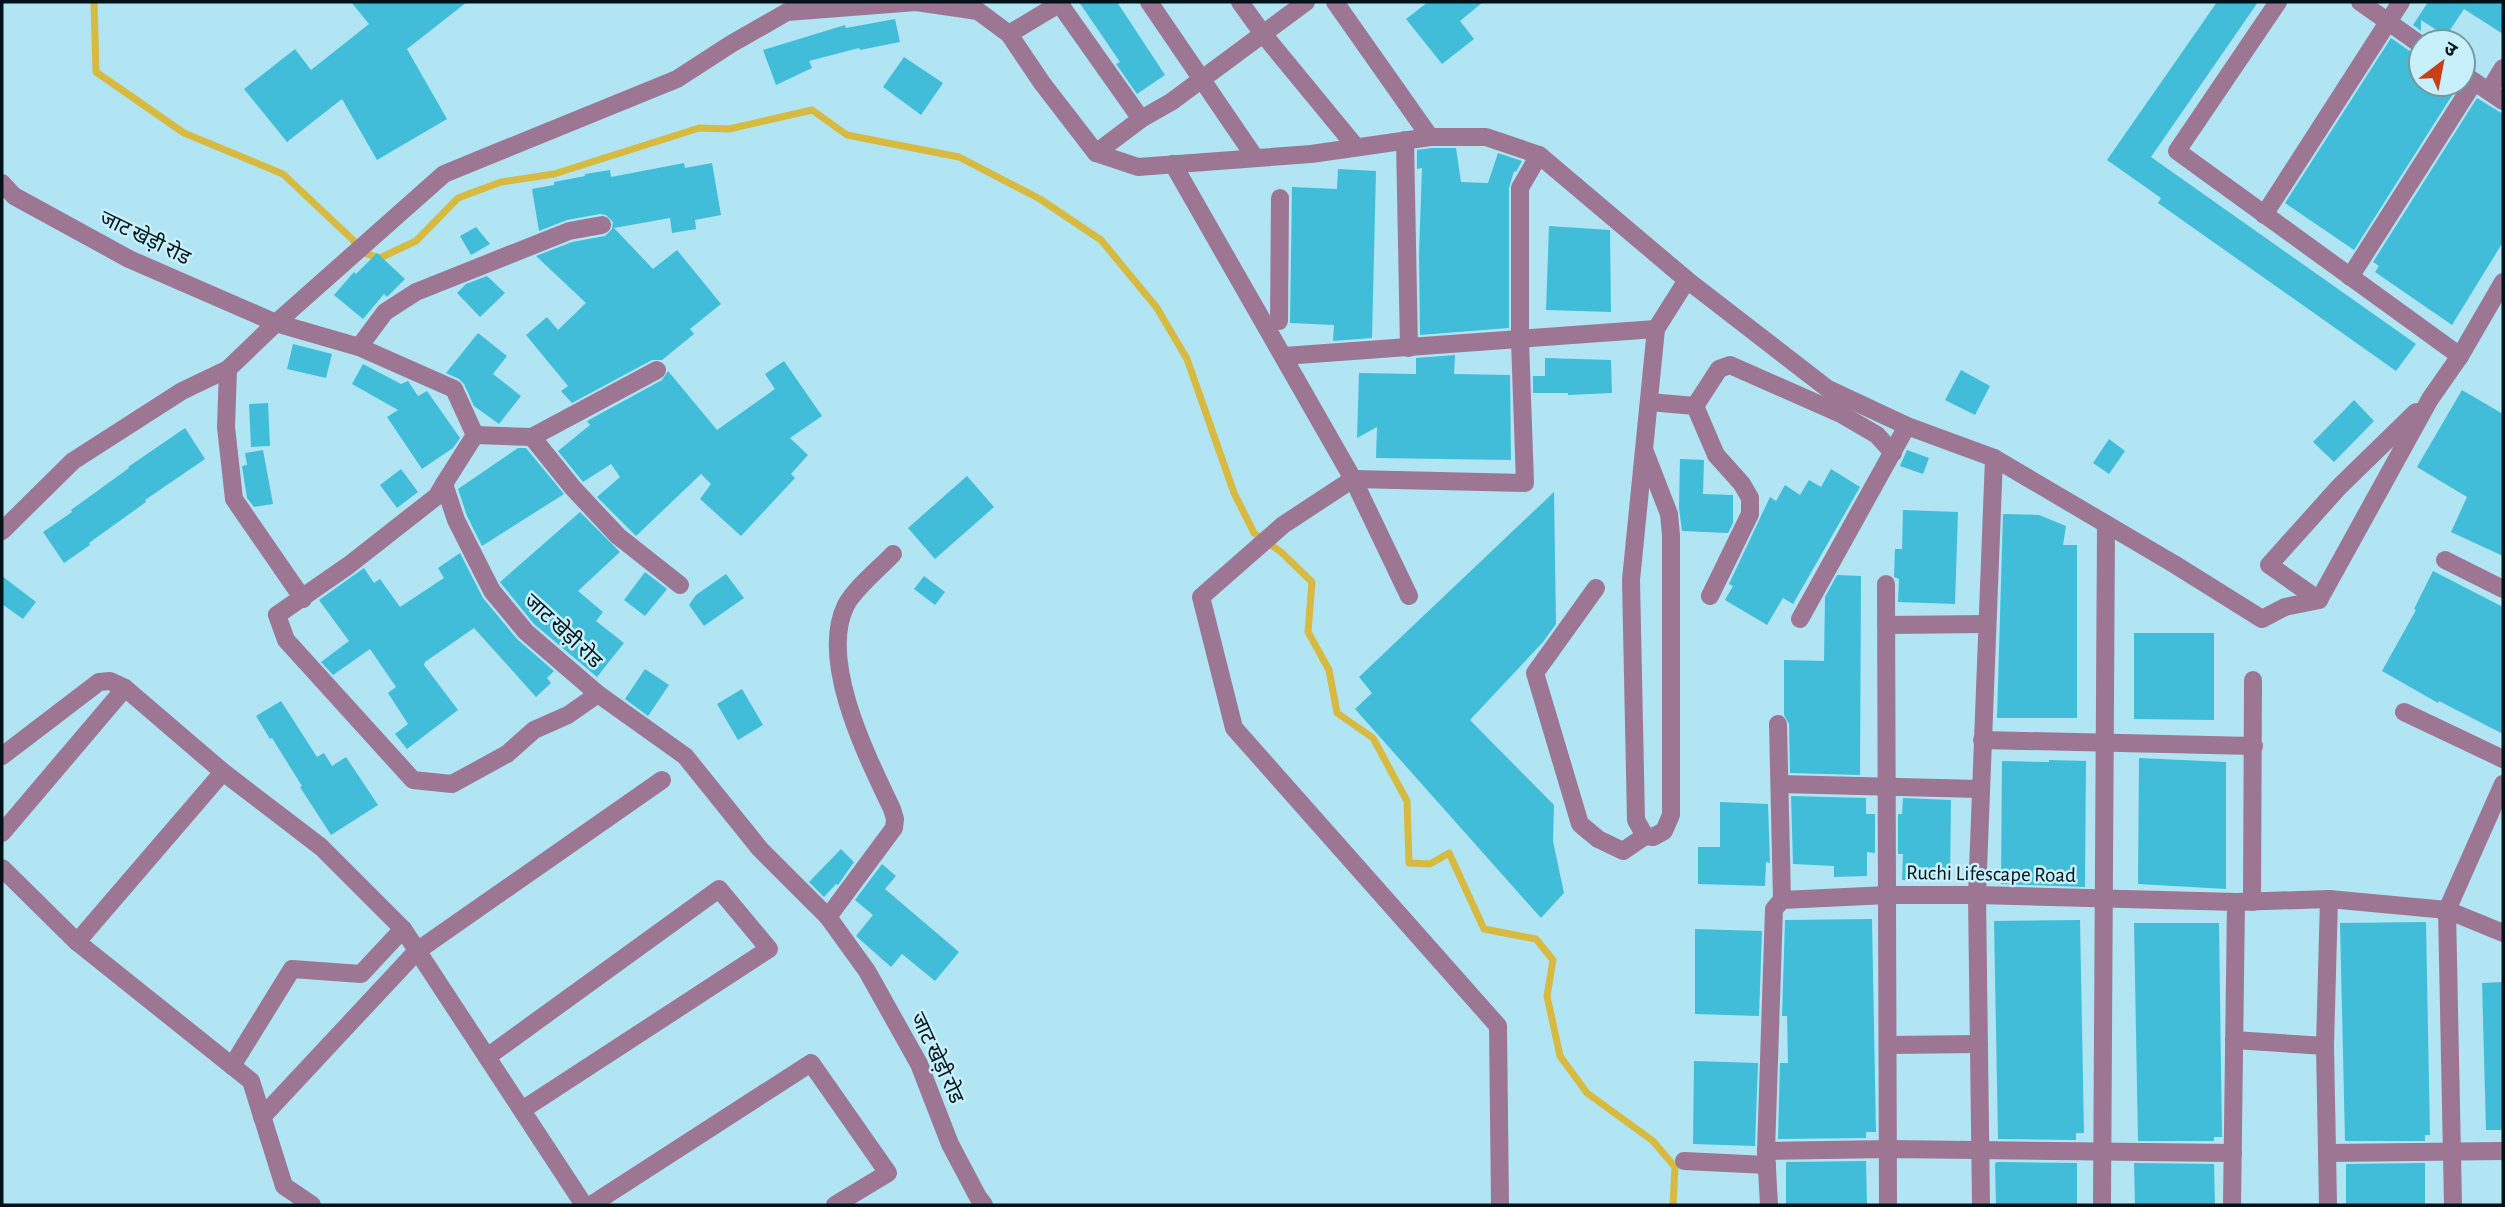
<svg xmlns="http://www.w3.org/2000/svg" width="2505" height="1207" font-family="'Alegreya Sans','Noto Sans Devanagari',sans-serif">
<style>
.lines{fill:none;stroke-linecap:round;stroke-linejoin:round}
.stream{stroke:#d7ba3f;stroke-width:7}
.building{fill:#42bdd9}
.minor{stroke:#9d7693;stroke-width:18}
.labels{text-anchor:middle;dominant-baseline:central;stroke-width:5;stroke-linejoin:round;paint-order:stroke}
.street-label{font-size:21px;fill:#011318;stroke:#c7f0fb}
</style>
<rect width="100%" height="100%" fill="#b1e5f3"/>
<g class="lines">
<!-- stream -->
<path class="stream" d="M94 2 96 72 184 133 283 174 352 239 364 253 380 258 416 241 458 198 501 182 554 174 699 128 729 129 812 110 847 135 959 157 1040 199 1101 240 1157 308 1187 359 1234 493 1254 533 1281 552 1312 582 1308 632 1329 670 1337 713 1373 738 1407 801 1409 863 1430 864 1449 853 1484 929 1536 939 1553 960 1547 996 1560 1056 1587 1093 1653 1141 1675 1167 1673 1205"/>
</g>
<!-- building -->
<g class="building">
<path d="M351 2H467L407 49 447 119 377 160 342 99 287 142 244 89 295 49 311 70 369 24Z"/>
<path d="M1079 2H1117L1165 75 1137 94 1116 64 1120 62Z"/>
<path d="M1428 2H1483L1460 21 1474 39 1442 64 1406 19Z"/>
<path d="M2217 2H2258L2151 157 2416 344 2396 371 2158 203 2161 198 2107 160Z"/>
<path d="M2428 2H2503V34L2464 9 2446 36 2421 20V31L2413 25Z"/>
<path d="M895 19 900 42 860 50 859 48 809 61 812 68 776 85 763 50 845 25 846 28Z"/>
<path d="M2391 38 2414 54 2421 56V84L2458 86 2354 250 2285 203Z"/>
<path d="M904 57 943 83 921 115 883 87Z"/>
<path d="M2477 98 2503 114V242L2452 325 2375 272 2379 266 2373 262Z"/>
<path d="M1431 148H1456L1461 182 1488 183 1498 153 1522 161 1516 172 1514 171 1509 188V328L1420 335 1419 254 1422 168 1417 169V150Z"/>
<path d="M684 163 685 168 712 163 721 215 695 220 696 229 672 233 670 218 614 228 653 269 677 250 721 304 690 329 694 334 662 360H652L572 403 561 391 568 386 526 335 547 317 558 330 586 303 536 256 572 242 605 236 612 229 613 222 606 215 600 214 567 220 539 231 532 189 554 185V182L585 176V174L610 170 611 177Z"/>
<path d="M1338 169 1376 171 1372 338 1333 341 1334 325 1290 323 1292 187 1337 189Z"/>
<path d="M1549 226 1610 230 1611 312 1546 310Z"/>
<path d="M476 227 490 244 471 255 460 236Z"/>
<path d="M377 253 405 279 387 297 384 294 363 319 334 295 354 272 356 274Z"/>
<path d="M487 276 505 293 480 317 457 293 466 284Z"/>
<path d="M478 333 507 356 493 374 521 396 499 424 474 406 464 384 459 379 446 373Z"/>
<path d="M293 344 332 354 326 378 287 369Z"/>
<path d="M1455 355 1454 374 1510 375 1511 460 1376 458 1377 427 1357 438 1359 373 1416 374V358Z"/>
<path d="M1545 358 1611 360 1612 393 1568 395V393H1533V376H1545Z"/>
<path d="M784 361 822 416 790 438 808 455 791 474 795 478 741 536 700 499 711 484 701 474 636 536 597 497 620 477 611 464 583 482 558 451 590 425 587 421 662 380 668 371 717 430 775 389 765 374Z"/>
<path d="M363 364 401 384 408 381 418 396 427 391 460 438 453 448 422 469 387 417 398 410 352 384Z"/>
<path d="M1961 370 1990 386 1975 415 1945 400Z"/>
<path d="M2462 390 2503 414V556L2451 532 2467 497 2417 467Z"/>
<path d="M2354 400 2374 421 2334 462 2313 442Z"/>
<path d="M268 403 270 446 251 447 249 404Z"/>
<path d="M185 428 205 459 145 500 146 502 89 543 90 545 64 563 43 532 72 512 71 510 129 468 128 467Z"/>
<path d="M2109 439 2125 451 2109 474 2093 463Z"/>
<path d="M518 448H526L564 494 482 546 467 516 458 489Z"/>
<path d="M263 450 273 504 254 507 247 498 242 466 247 465 245 453Z"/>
<path d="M1907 450 1929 458 1923 474 1900 466Z"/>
<path d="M1680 459 1704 460 1703 494 1733 495V523L1728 533 1682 531 1679 508Z"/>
<path d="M401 469 418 492 397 508 380 485Z"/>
<path d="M1831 469 1860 487 1793 604 1783 598 1767 625 1725 600 1733 586 1729 584 1770 497 1776 501 1785 485 1800 495 1809 480 1821 487Z"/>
<path d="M967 476 994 507 935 559 908 528Z"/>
<path d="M1554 492 1556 624 1543 642 1470 720 1554 805 1553 841 1564 893 1541 918 1355 709 1372 693 1359 677Z"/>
<path d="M1903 510 1958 512 1955 604 1898 602 1899 579 1894 577 1895 549H1902Z"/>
<path d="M580 512 620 552 578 591 603 612 596 621 624 643 597 677 534 624 500 582Z"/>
<path d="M2003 514 2039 515 2066 526 2063 545H2077V718H1997Z"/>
<path d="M460 553 483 598 517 639 554 671 547 678 551 683 536 697 474 628 425 662 424 665 458 710 407 749 395 734 408 724 388 693 396 687 370 649 333 675 321 662 349 641 319 600 364 568 374 583 380 579 400 607 444 578 438 568Z"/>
<path d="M2433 571 2503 607V734L2439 701 2438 703 2382 671 2416 610 2414 609Z"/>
<path d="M645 572 667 589 645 616 624 600Z"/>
<path d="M726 574 744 598 704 626 689 605 696 595Z"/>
<path d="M1837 575 1861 576 1860 775 1790 773 1789 724 1784 715V660L1824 661 1825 597Z"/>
<path d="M2 576 36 602 23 619 2 604Z"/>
<path d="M924 576 945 592 935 605 914 589Z"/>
<path d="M2134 633H2214V720L2134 719Z"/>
<path d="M645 669 669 685 648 716 625 699Z"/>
<path d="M742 689 763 725 738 740 717 704Z"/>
<path d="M281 701 317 757 324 753 332 766 346 757 378 805 331 835 300 787 302 786 272 738 270 739 256 716Z"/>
<path d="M2139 758 2226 762V889L2138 884Z"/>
<path d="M2049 760 2086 761 2085 887 2001 884 2002 761 2049 762Z"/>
<path d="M1791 796 1866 798V814H1875V853L1867 852V876L1834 877V866L1793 864Z"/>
<path d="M1903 798 1951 800 1950 880H1902L1903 854H1898V814H1902Z"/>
<path d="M1720 802 1768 804 1770 863 1766 862 1765 886 1698 884V847H1720Z"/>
<path d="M841 849 854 862 838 885 836 884 824 897 809 882Z"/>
<path d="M882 864 896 876 885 889 959 952 935 981 902 954 891 967 856 936 873 915 855 900Z"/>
<path d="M1872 919 1876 1132H1866V1138L1778 1139 1780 1063H1788L1787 1016H1782L1785 920Z"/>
<path d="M2080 920 2084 1133H2076V1140L1998 1139 1994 921Z"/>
<path d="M2426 922 2430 1135H2425V1141H2345L2340 923Z"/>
<path d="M2134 923H2219L2222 1137H2214V1141H2138Z"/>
<path d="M1695 929 1762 931 1759 1016 1695 1014Z"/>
<path d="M2503 982V1130H2486L2482 983Z"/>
<path d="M1694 1061 1758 1063 1755 1146 1693 1144Z"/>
<path d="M1866 1161 1867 1205H1786V1162Z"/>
<path d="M1998 1162 2077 1163V1205H1996L1995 1163Z"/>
<path d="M2134 1163 2214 1164 2215 1205H2135Z"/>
<path d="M2425 1163V1205H2346V1164Z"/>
</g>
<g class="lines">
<!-- minor -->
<g class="minor">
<path d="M1149 2 1254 156"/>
<path d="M1240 2 1263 34 1356 147"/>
<path d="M1335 2 1430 137"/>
<path d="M2278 2 2177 151 2460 356"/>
<path d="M2360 2 2421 45"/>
<path d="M1059 3 1141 119 1171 102 1306 2"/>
<path d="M1009 34 1062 2"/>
<path d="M2463 74 2503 101"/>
<path d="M2489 91 2503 68"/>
<path d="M1405 140 1409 348"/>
<path d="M1096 153 1141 119"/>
<path d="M1173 164 1353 479 1409 596"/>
<path d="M2 183 14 196 129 259 276 323 359 347 454 389 475 435 444 484 456 520 492 591 526 632 598 694 685 756 760 849 828 917 867 971 919 1064 950 1144 978 1197 984 1205"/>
<path d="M2264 215 2401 2"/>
<path d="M2350 277 2474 82"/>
<path d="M1279 321 1280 198"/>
<path d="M359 347 385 312 416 292 569 231 602 225"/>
<path d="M1284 356 1656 329"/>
<path d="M228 369 226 427 234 499 303 599"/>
<path d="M1649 402 1695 406 1719 369 1730 365 1841 414 1877 435 1893 453"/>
<path d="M1695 406 1716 455 1742 484 1750 498V514L1710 596"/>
<path d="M475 435 532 437 657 370"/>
<path d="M532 437 573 488 618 536 680 585"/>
<path d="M444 484 437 496 349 565 277 615 286 640 413 780 452 784 507 754 534 730 568 715 598 694"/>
<path d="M2 531 73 461 182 391 228 369 276 323 444 174 677 79 731 44 787 12 916 2 978 11 1009 34 1042 83 1096 153 1138 167 1311 154 1430 137H1486L1539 155 1687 280 1828 389 1907 426 1994 458 2174 564 2262 619 2285 607 2319 600 2430 399 2460 356 2503 282"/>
<path d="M2445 560 2503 589"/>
<path d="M1886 584 1888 1205"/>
<path d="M1596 588 1535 673 1580 824 1598 839 1623 851 1645 836 1636 820 1631 580 1656 329 1687 280"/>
<path d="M2319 600 2269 565 2339 487 2416 412"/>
<path d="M1800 619 1907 426"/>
<path d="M1886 625 1987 624"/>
<path d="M2404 712 2503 759"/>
<path d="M1778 724 1782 900"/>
<path d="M1982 740 2254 746"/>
<path d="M2 756 99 682 110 681 125 688 223 772 321 847 403 929"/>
<path d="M1780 784 1979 789"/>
<path d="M2 833 125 688"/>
<path d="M1645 836 1653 837 1664 831 1671 815V535L1669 514 1645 452"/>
<path d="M2 868 77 942 251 1081 284 1186 312 1205"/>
<path d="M2252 902 2253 680"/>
<path d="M828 917 894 828 895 819 892 809C868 758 818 661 846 605 855 588 880 568 893 554"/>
<path d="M77 942 223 772"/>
<path d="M2234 1040 2325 1046"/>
<path d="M1889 1045 1979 1044"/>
<path d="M487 1057 719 889 769 949 522 1110"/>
<path d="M232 1066 292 969 361 974 403 929 584 1205"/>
<path d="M262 1117 417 951 662 780"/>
<path d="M1766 1151 1890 1149 2233 1153"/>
<path d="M2327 1153 2503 1151"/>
<path d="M1684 1161 1767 1165"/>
<path d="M591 1205 811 1063 888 1173 835 1205"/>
<path d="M1500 1205 1498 1026 1234 728 1201 597 1283 525 1353 479 1525 483 1520 341V188L1539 155"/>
<path d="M1769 1205 1766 1151 1774 909 1782 900 1888 895H1977L2236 902 2329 899 2447 910 2503 933"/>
<path d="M1981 1205 1977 895 1994 458"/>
<path d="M2102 1205 2106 525"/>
<path d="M2232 1205 2236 902"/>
<path d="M2328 1205 2325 1046 2329 899"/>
<path d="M2453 1205 2447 910 2503 784"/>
</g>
</g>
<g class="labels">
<!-- street labels -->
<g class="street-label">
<text transform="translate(145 238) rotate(26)">जाट खेड़ी रोड</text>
<text transform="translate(563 631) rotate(43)">जाट खेड़ी रोड</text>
<text transform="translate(1991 874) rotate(1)">Ruchi Lifescape Road</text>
<text transform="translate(937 1058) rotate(65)">जाट खेड़ी रोड</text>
</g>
</g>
<!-- border -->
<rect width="2505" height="1207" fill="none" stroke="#011318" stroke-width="7"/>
<!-- north arrow -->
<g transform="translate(2442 63) rotate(32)"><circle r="33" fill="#c7f0fb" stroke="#7898a0" stroke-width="2"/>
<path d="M0-5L12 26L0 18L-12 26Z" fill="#c94018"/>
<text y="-10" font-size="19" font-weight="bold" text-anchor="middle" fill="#011318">उ</text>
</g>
</svg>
